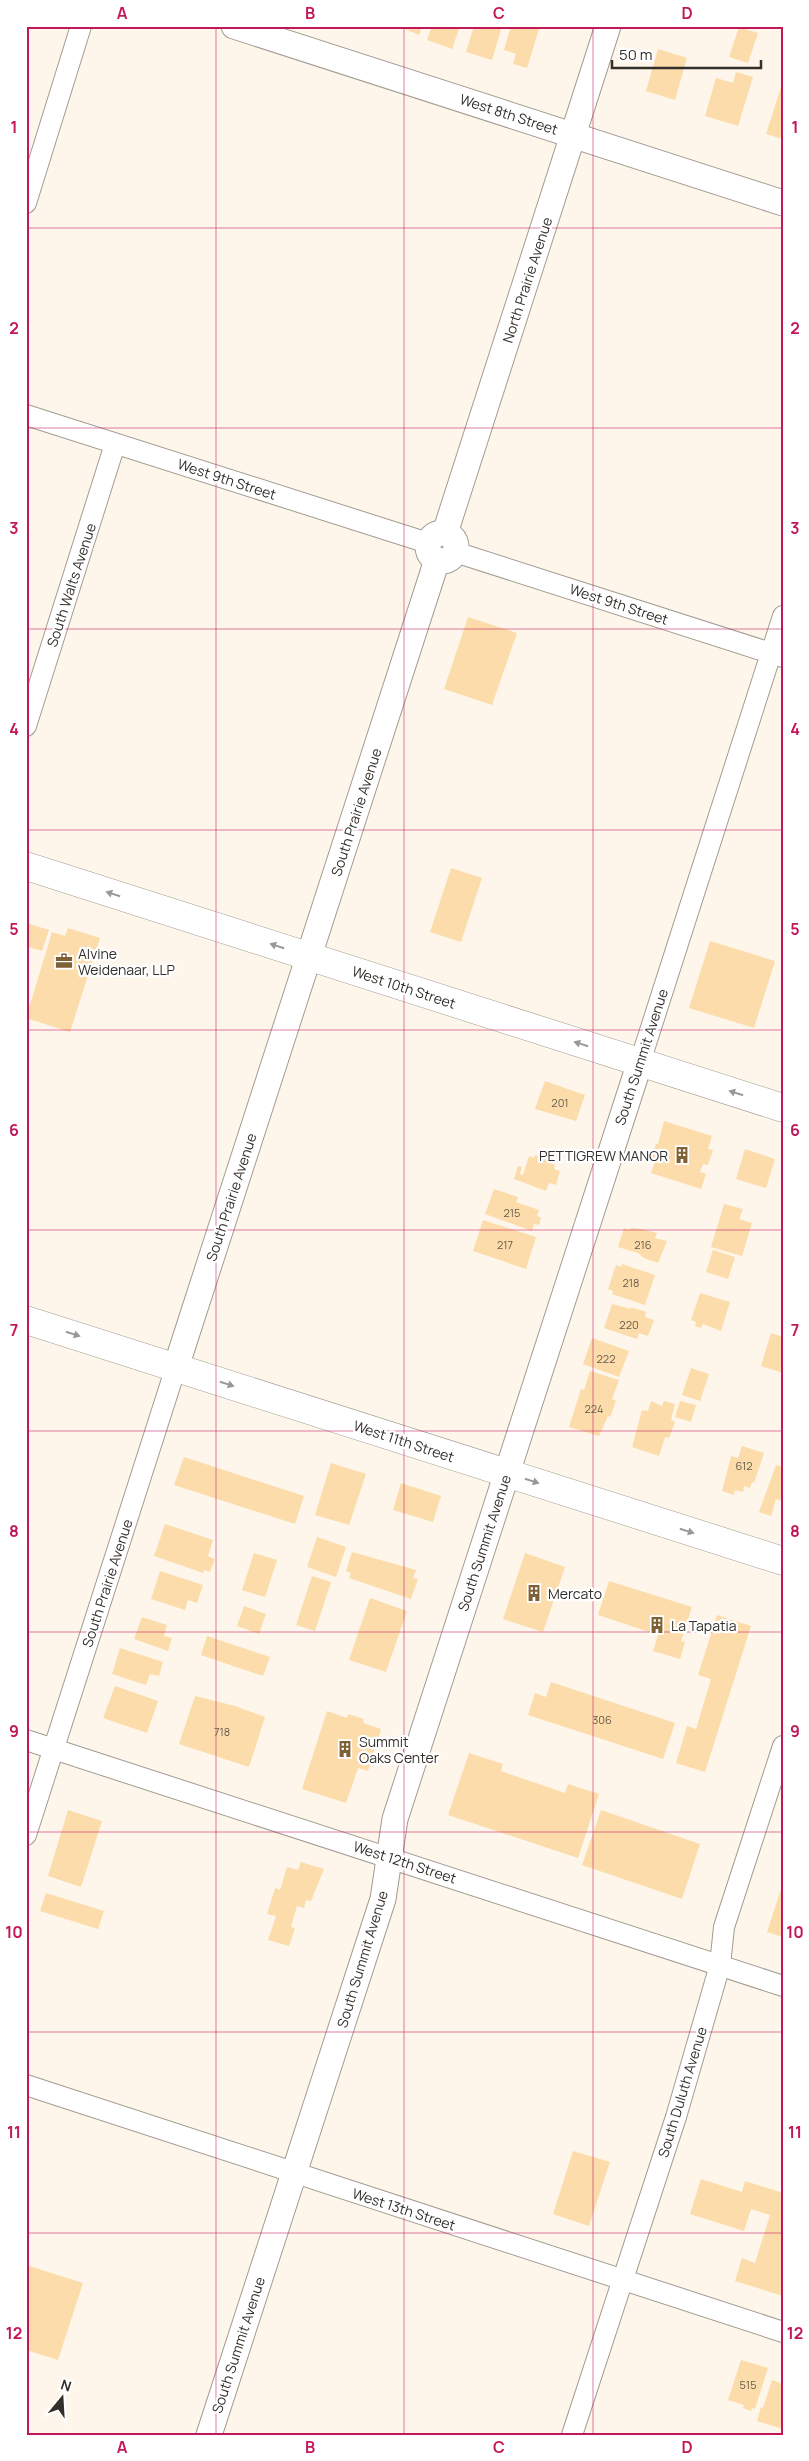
<svg xmlns="http://www.w3.org/2000/svg" width="809" height="2461" font-family="Manrope,sans-serif">
<style>
.building{fill:#fcdcaa}
.lines{fill:none;stroke-linecap:round;stroke-linejoin:round}
.minor-casing{stroke:#a39c92;stroke-width:22}
.tertiary-casing{stroke:#a39c92;stroke-width:27}
.primary-casing{stroke:#a39c92;stroke-width:29}
.minor{stroke:#fff;stroke-width:20}
.tertiary{stroke:#fff;stroke-width:25}
.primary{stroke:#fff;stroke-width:28}
.oneway{fill:#999896}
.grid{fill:none;stroke:#c2185b;stroke-width:1;stroke-opacity:0.55}
.labels{text-anchor:middle;dominant-baseline:central;stroke-width:4.5;stroke-linejoin:round;paint-order:stroke}
.number-label{font-size:11px;fill:#655b4c}
.street-label{font-size:14px;fill:#33302c;stroke:#fff}
.poi-label{font-size:14px;fill:#33302c;stroke:#fff;text-anchor:start}
.neatline{fill:none;stroke:#c2185b;stroke-width:2}
.grid-label{font-size:16px;text-anchor:middle;font-weight:bold;fill:#c2185b}
</style>
<rect width="100%" height="100%" fill="#fef6eb"/>
<!-- building -->
<g class="building">
<path d="M398 26H422L419 35Z"/>
<path d="M432 26H460L452 49 427 40Z"/>
<path d="M474 26H502L492 60 466 52Z"/>
<path d="M511 26H540L527 68 513 64 516 54 504 50Z"/>
<path d="M739 27 758 33 748 63 729 57Z"/>
<path d="M658 49 687 58 675 100 646 91Z"/>
<path d="M736 72 753 77 738 126 705 116 716 78 733 83Z"/>
<path d="M783 81V139L766 134Z"/>
<path d="M468 617 517 633 492 705 444 689Z"/>
<path d="M451 868 482 878 461 942 430 932Z"/>
<path d="M26 923 49 930 42 951 26 946Z"/>
<path d="M68 928 100 938 70 1032 26 1018 52 932 65 936Z"/>
<path d="M710 941 775 961 754 1028 689 1008Z"/>
<path d="M545 1081 585 1095 576 1121 535 1109Z"/>
<path d="M664 1121 712 1136 708 1149 713 1150 708 1165 703 1164 700 1172 706 1174 701 1189 651 1173 655 1161 651 1160 656 1144H658Z"/>
<path d="M745 1149 775 1159 766 1188 736 1179Z"/>
<path d="M535 1155 552 1160 551 1163 555 1165 554 1169 560 1171 556 1185 549 1183 546 1191 514 1179 518 1166 522 1167 520 1174 523 1175 529 1156 534 1158Z"/>
<path d="M494 1189 518 1197 516 1202 539 1210 537 1216 541 1218 539 1225 534 1224 532 1231 485 1214Z"/>
<path d="M724 1204 743 1209 739 1219 752 1223 742 1256 711 1247Z"/>
<path d="M483 1220 536 1237 526 1269 473 1251Z"/>
<path d="M624 1228 630 1230 631 1228 641 1229 657 1233 655 1238 667 1241 658 1263 644 1258 638 1253 618 1247Z"/>
<path d="M713 1250 735 1257 728 1279 706 1272Z"/>
<path d="M622 1264 655 1275 645 1305 612 1294 613 1291 608 1289 616 1265 621 1267Z"/>
<path d="M700 1293 730 1302 721 1331 703 1324 701 1328 695 1326 696 1322 691 1320Z"/>
<path d="M612 1304 631 1309V1307L646 1312 645 1317 654 1320 648 1336 639 1333 637 1339 604 1328Z"/>
<path d="M771 1333 783 1337V1373L761 1366Z"/>
<path d="M592 1338 629 1351 619 1377 583 1364Z"/>
<path d="M691 1368 709 1374 700 1401 682 1395Z"/>
<path d="M590 1371 619 1380 612 1399 616 1401 610 1417 608 1416 599 1436 569 1427 581 1389 584 1390Z"/>
<path d="M651 1401 662 1406 664 1401 675 1404 671 1420 675 1422 669 1438 665 1437 659 1456 632 1447 642 1410 648 1411Z"/>
<path d="M680 1401 696 1405 691 1422 675 1417Z"/>
<path d="M742 1446 764 1453 754 1483 752 1482 750 1488 744 1486 743 1492 735 1490 734 1495 722 1491 731 1456 738 1458Z"/>
<path d="M184 1457 304 1496 295 1524 174 1485Z"/>
<path d="M331 1463 366 1474 349 1525 315 1515Z"/>
<path d="M776 1465 783 1467V1501L776 1499 771 1516 759 1512Z"/>
<path d="M401 1483 441 1496 433 1522 393 1510Z"/>
<path d="M165 1524 213 1540 208 1556 215 1559 210 1572 204 1570 203 1573 154 1556Z"/>
<path d="M317 1537 346 1547 336 1577 307 1567Z"/>
<path d="M352 1552 416 1570 413 1578 418 1579 411 1599 349 1578 351 1573 346 1571Z"/>
<path d="M254 1553 277 1560 265 1597 242 1590Z"/>
<path d="M525 1553 565 1567 543 1632 503 1619Z"/>
<path d="M160 1571 203 1585 197 1603 188 1600 185 1610 151 1599Z"/>
<path d="M312 1576 331 1582 315 1631 296 1625Z"/>
<path d="M609 1581 692 1607 681 1641 685 1642 680 1659 653 1651 658 1635 598 1615Z"/>
<path d="M370 1598 407 1611 386 1672 349 1660Z"/>
<path d="M244 1606 266 1614 259 1634 237 1626Z"/>
<path d="M717 1615 751 1626 705 1772 676 1763 687 1726 696 1729 711 1679 698 1675Z"/>
<path d="M142 1617 167 1625 164 1636 172 1638 168 1651 134 1639Z"/>
<path d="M207 1636 270 1657 263 1676 201 1655Z"/>
<path d="M120 1648 163 1662 159 1676 150 1674 146 1685 112 1674Z"/>
<path d="M551 1682 675 1723 663 1759 528 1715 535 1693 546 1697Z"/>
<path d="M115 1686 158 1701 147 1733 103 1718Z"/>
<path d="M195 1696 235 1706 265 1717 249 1767 179 1744Z"/>
<path d="M327 1711 347 1718 348 1714 364 1719 363 1723 381 1729 368 1771 358 1768 346 1803 302 1789Z"/>
<path d="M469 1753 503 1764 501 1771 565 1793 568 1784 599 1794 578 1858 448 1815Z"/>
<path d="M68 1810 102 1821 81 1887 48 1876Z"/>
<path d="M601 1810 700 1844 682 1899 582 1865Z"/>
<path d="M301 1862 324 1869 311 1901 306 1900 304 1908 297 1906 291 1927 295 1928 289 1946 268 1940 276 1916 267 1914 275 1888 280 1890 287 1867 298 1870Z"/>
<path d="M782 1886H783V1937L767 1932Z"/>
<path d="M46 1893 104 1911 98 1929 40 1911Z"/>
<path d="M573 2151 610 2162 589 2226 553 2214Z"/>
<path d="M701 2179 742 2192 745 2181 783 2193V2296L735 2281 742 2258 755 2263 770 2215 751 2209 744 2231 690 2214Z"/>
<path d="M26 2265 83 2283 58 2360 26 2350Z"/>
<path d="M741 2360 768 2368 755 2409 752 2408 751 2411 743 2408 744 2405 728 2400Z"/>
<path d="M772 2380 783 2384V2429L757 2421 761 2407 763 2408Z"/>
</g>
<g class="lines">
<!-- minor casing -->
<g class="minor-casing">
<g id="minor">
<path d="M26 203 81 26"/>
<path d="M26 415 428 543"/>
<path d="M455 552 783 657"/>
<path d="M26 726 115 444"/>
<path d="M640 1062 783 616"/>
<path d="M26 1740 783 1986"/>
<path d="M26 1835 176 1367"/>
<path d="M26 2085 783 2332"/>
<path d="M572 2435 676 2117 720 1965 724 1927 783 1746"/>
</g>
</g>
<!-- tertiary casing -->
<g class="tertiary-casing">
<g id="tertiary">
<path d="M234 26 783 203"/>
<path d="M445 533 608 26"/>
<circle cx="442" cy="547" r="14"/>
<path d="M176 1367 437 560"/>
<path d="M209 2435 383 1899 395 1819 640 1062"/>
</g>
</g>
<!-- primary casing -->
<g class="primary-casing">
<g id="primary">
<path d="M26 866 783 1108"/>
<path d="M26 1320 783 1561"/>
</g>
</g>
<!-- minor -->
<use href="#minor" class="minor"/>
<!-- tertiary -->
<use href="#tertiary" class="tertiary"/>
<!-- primary -->
<use href="#primary" class="primary"/>
</g>
<!-- one-way arrows -->
<defs><path id="oneway-solid" d="M-6-.8H1V-3.2L6.5 0L1 3.2V.8H-6Z" transform="scale(1.25)"/></defs>
<g class="oneway">
<use href="#oneway-solid" transform="translate(113 894) rotate(-162)"/>
<use href="#oneway-solid" transform="translate(277 946) rotate(-162)"/>
<use href="#oneway-solid" transform="translate(581 1044) rotate(-162)"/>
<use href="#oneway-solid" transform="translate(736 1093) rotate(-162)"/>
<use href="#oneway-solid" transform="translate(73 1334) rotate(18)"/>
<use href="#oneway-solid" transform="translate(227 1384) rotate(18)"/>
<use href="#oneway-solid" transform="translate(532 1481) rotate(18)"/>
<use href="#oneway-solid" transform="translate(687 1531) rotate(17)"/>
</g>
<!-- grid -->
<path class="grid" d="M216 26V2435M404 26V2435M593 26V2435M26 228H783M26 428H783M26 629H783M26 830H783M26 1030H783M26 1230H783M26 1431H783M26 1632H783M26 1832H783M26 2032H783M26 2233H783"/>
<!-- icons -->
<defs>
<g id="office-bare" transform="scale(1.35)"><path d="M-6-3h4V-5.5h4V-3h4V5H-6ZM-1-4.5V-3h2v-1.5ZM-6 0V1H6V0Z" fill="#7d6134" stroke="#fff" stroke-width="2.5" paint-order="stroke"/></g>
<g id="building-bare" transform="scale(1.35)"><path d="M-4-6H4V6H1V3H-1V6H-4ZM-2.5-4.3h1.7v1.8h-1.7ZM.8-4.3h1.7v1.8H.8ZM-2.5-1h1.7V.8h-1.7ZM.8-1h1.7V.8H.8Z" fill="#7d6134" stroke="#fff" stroke-width="2.5" paint-order="stroke"/></g>
</defs>
<g fill-rule="evenodd">
<use href="#office-bare" x="64" y="961"/>
<use href="#building-bare" x="682" y="1155"/>
<use href="#building-bare" x="534" y="1593"/>
<use href="#building-bare" x="657" y="1625"/>
<use href="#building-bare" x="345" y="1749"/>
</g>
<g class="labels">
<!-- number labels -->
<g class="number-label">
<text x="560" y="1102">201</text>
<text x="512" y="1212">215</text>
<text x="505" y="1244">217</text>
<text x="643" y="1244">216</text>
<text x="631" y="1282">218</text>
<text x="629" y="1324">220</text>
<text x="606" y="1358">222</text>
<text x="594" y="1408">224</text>
<text x="744" y="1465">612</text>
<text x="602" y="1719">306</text>
<text x="222" y="1731">718</text>
<text x="748" y="2384">515</text>
</g>
<!-- street labels -->
<g class="street-label">
<text transform="translate(509 114) rotate(18)">West 8th Street</text>
<text transform="translate(527 280) rotate(-72)">North Prairie Avenue</text>
<text transform="translate(227 479) rotate(18)">West 9th Street</text>
<text transform="translate(71 585) rotate(-72)">South Walts Avenue</text>
<text transform="translate(619 604) rotate(18)">West 9th Street</text>
<text transform="translate(356 812) rotate(-72)">South Prairie Avenue</text>
<text transform="translate(404 987) rotate(18)">West 10th Street</text>
<text transform="translate(641 1057) rotate(-72)">South Summit Avenue</text>
<text transform="translate(231 1197) rotate(-72)">South Prairie Avenue</text>
<text transform="translate(404 1441) rotate(18)">West 11th Street</text>
<text transform="translate(484 1543) rotate(-72)">South Summit Avenue</text>
<text transform="translate(107 1583) rotate(-72)">South Prairie Avenue</text>
<text transform="translate(405 1862) rotate(18)">West 12th Street</text>
<text transform="translate(362 1959) rotate(-73)">South Summit Avenue</text>
<text transform="translate(682 2092) rotate(-73)">South Duluth Avenue</text>
<text transform="translate(404 2209) rotate(18)">West 13th Street</text>
<text transform="translate(238 2345) rotate(-72)">South Summit Avenue</text>
</g>
<!-- poi labels -->
<g class="poi-label">
<text x="78" y="953">Alvine<tspan x="78" dy="16">Weidenaar, LLP</tspan></text>
<text x="668" y="1155" text-anchor="end">PETTIGREW MANOR</text>
<text x="548" y="1593">Mercato</text>
<text x="671" y="1625">La Tapatia</text>
<text x="359" y="1741">Summit<tspan x="359" dy="16">Oaks Center</tspan></text>
</g>
</g>
<!-- border -->
<rect width="809" height="2461" fill="none" stroke="#ffffff" stroke-width="55"/>
<!-- north arrow -->
<g transform="translate(62 2398) rotate(18)" stroke="#ffffff" stroke-width="4" paint-order="stroke">
<path d="M0-4L9 19L0 12L-9 19Z" fill="#33302c"/>
<text y="-8" font-size="14" font-weight="bold" text-anchor="middle" fill="#33302c">N</text>
</g>
<!-- scale -->
<path d="M612 60v8h149v-8" fill="none" stroke="#33302c" stroke-width="2.5"/>
<text x="619" y="60" font-size="15" fill="#33302c" stroke="#ffffff" stroke-width="4" paint-order="stroke">50 m</text>
<rect x="28" y="28" width="754" height="2406" class="neatline"/>
<g class="grid-label">
<text x="122" y="19">A</text>
<text x="310" y="19">B</text>
<text x="499" y="19">C</text>
<text x="687" y="19">D</text>
<text x="14" y="133">1</text>
<text x="795" y="133">1</text>
<text x="14" y="334">2</text>
<text x="795" y="334">2</text>
<text x="14" y="534">3</text>
<text x="795" y="534">3</text>
<text x="14" y="735">4</text>
<text x="795" y="735">4</text>
<text x="14" y="935">5</text>
<text x="795" y="935">5</text>
<text x="14" y="1136">6</text>
<text x="795" y="1136">6</text>
<text x="14" y="1336">7</text>
<text x="795" y="1336">7</text>
<text x="14" y="1537">8</text>
<text x="795" y="1537">8</text>
<text x="14" y="1737">9</text>
<text x="795" y="1737">9</text>
<text x="14" y="1938">10</text>
<text x="795" y="1938">10</text>
<text x="14" y="2138">11</text>
<text x="795" y="2138">11</text>
<text x="14" y="2339">12</text>
<text x="795" y="2339">12</text>
<text x="122" y="2453">A</text>
<text x="310" y="2453">B</text>
<text x="499" y="2453">C</text>
<text x="687" y="2453">D</text>
</g>
</svg>
